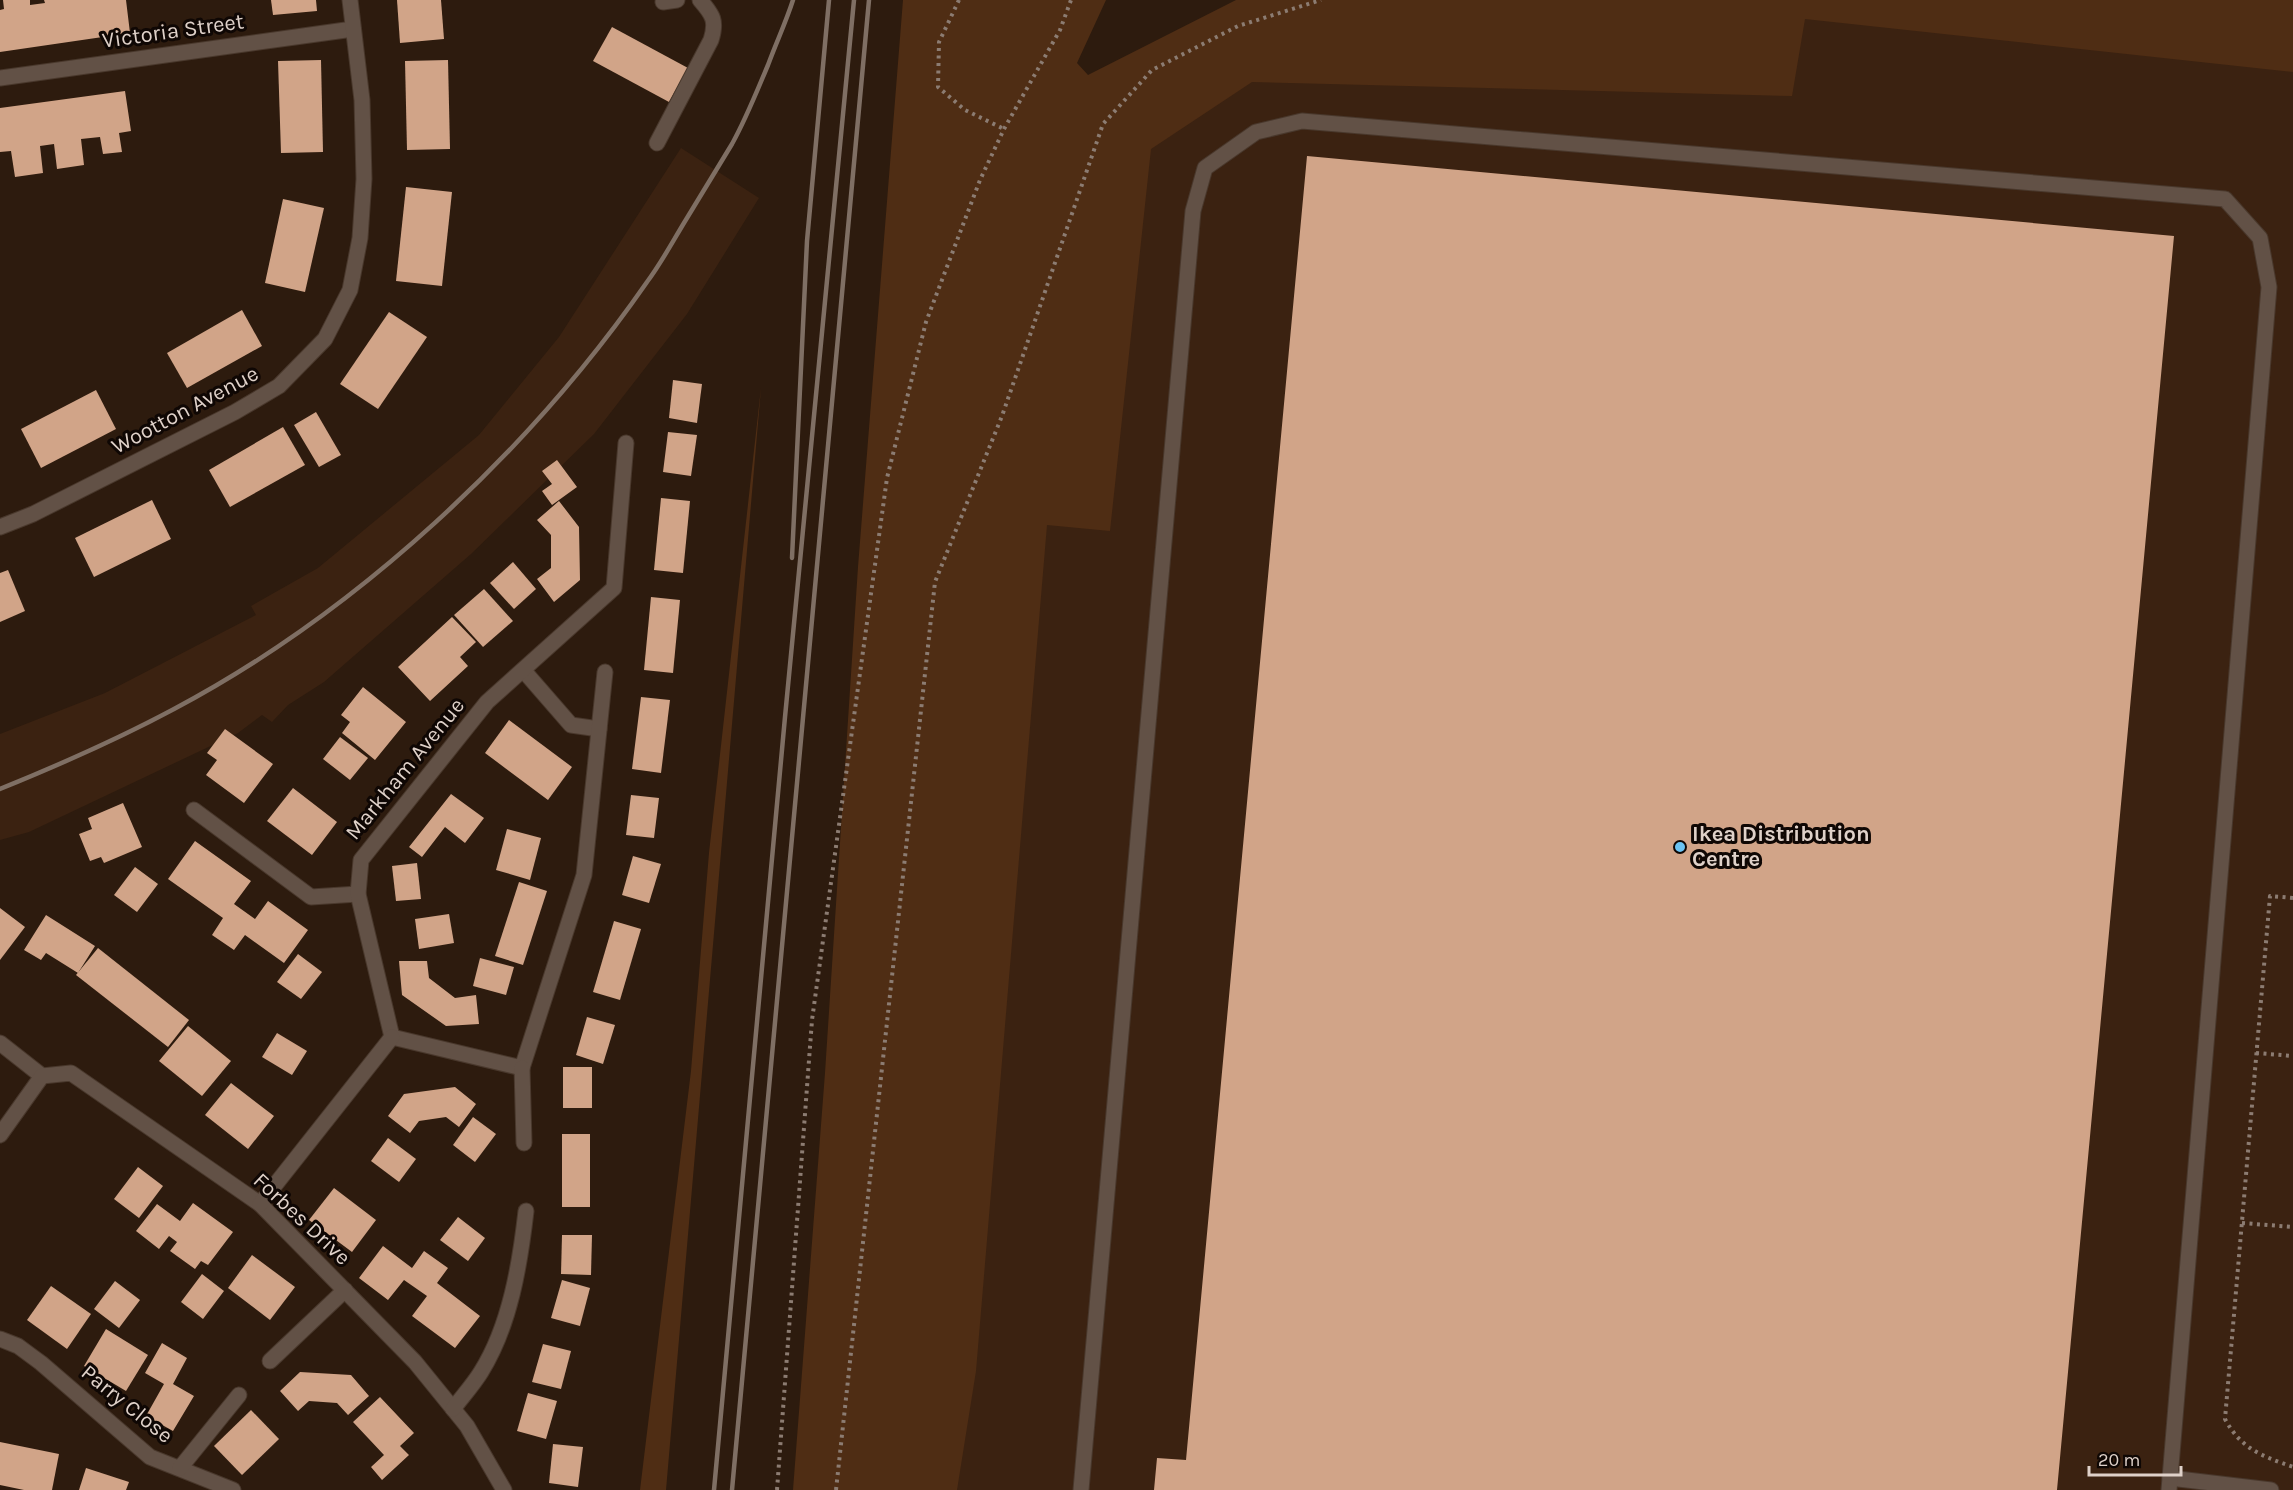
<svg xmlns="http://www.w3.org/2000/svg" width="2293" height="1490" font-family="Karla,sans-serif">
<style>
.built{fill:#3b2211}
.green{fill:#4f2d14}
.building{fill:#d1a488}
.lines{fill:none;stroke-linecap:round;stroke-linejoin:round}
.minor-casing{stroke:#49382c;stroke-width:17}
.path{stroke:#8c7c72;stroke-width:4;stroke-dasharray:3 4.5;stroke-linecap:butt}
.minor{stroke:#625146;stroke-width:15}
.rail{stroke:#7f6f64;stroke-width:4.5}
.poi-dot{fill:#6bc3f2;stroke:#0f0704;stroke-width:2}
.labels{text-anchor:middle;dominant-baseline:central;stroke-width:6;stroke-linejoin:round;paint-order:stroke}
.street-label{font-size:22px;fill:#dfd1c9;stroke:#0f0704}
.poi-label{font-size:22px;font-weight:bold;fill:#dfd1c9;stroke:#0f0704;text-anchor:start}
</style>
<rect width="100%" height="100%" fill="#2d1b0e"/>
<!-- built -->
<g class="built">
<path d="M2293 0V1490H877L1063 236 1238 26Z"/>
<path d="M681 148 759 198 687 314 594 434 471 554 324 682 288 705 272 722 262 715 238 733 29 832 0 840V734L105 693 256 615 251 606 318 568 479 435 559 337Z"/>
</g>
<!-- green -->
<g class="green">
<path d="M903 0H1106L1077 63 1088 75 1236 0H2293V72L1805 19 1792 96 1252 82 1151 149 1110 531 1047 525 976 1371 957 1490H793L825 1073 858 567Z"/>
<path d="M761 388 666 1490H640L691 1071 709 853Z"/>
</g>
<!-- building -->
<g class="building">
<path d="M3 0H30V5L45 3 44 0H126L130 33 0 52V10L4 9Z"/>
<path d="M271 0H316L317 11 273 15Z"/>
<path d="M397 0H441L444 39 400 43Z"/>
<path d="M612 27 688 68 669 102 593 61Z"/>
<path d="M321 60 323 152 281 153 278 61Z"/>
<path d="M448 60 450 149 407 150 405 61Z"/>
<path d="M125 91 131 131 119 133 122 152 103 154 100 137 81 139 84 165 57 169 54 144 40 146 43 173 15 177 11 151 0 152V108Z"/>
<path d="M1307 156 2174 236 2057 1490H1154L1157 1458 1186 1460Z"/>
<path d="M406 187 452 192 442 286 396 281Z"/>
<path d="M283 199 324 208 305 292 265 283Z"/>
<path d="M242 310 262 346 187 388 167 353Z"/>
<path d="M389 312 427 337 378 409 340 384Z"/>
<path d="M673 380 702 384 697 423 669 418Z"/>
<path d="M96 390 116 429 41 468 21 429Z"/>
<path d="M316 412 341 455 319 467 294 425Z"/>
<path d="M283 427 305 465 230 507 209 470Z"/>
<path d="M668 432 697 435 691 476 663 472Z"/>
<path d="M557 460 577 487 552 505 542 491 552 484 542 471Z"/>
<path d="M661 498 690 501 683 573 654 570Z"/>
<path d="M152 500 171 539 94 577 75 538Z"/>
<path d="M559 501 579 527 580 580 554 602 537 579 551 568V535L537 520Z"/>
<path d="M513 562 536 589 514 609 490 583Z"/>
<path d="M8 570 25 611 0 622V573Z"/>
<path d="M484 589 513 621 483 647 454 615Z"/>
<path d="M651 597 680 600 673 673 644 670Z"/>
<path d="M452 617 476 642 460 657 468 666 430 701 398 667Z"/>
<path d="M363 687 406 722 375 760 342 733 350 722 341 715Z"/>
<path d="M641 697 670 700 661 773 632 769Z"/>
<path d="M509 720 572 767 548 800 485 753Z"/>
<path d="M225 729 273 764 244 803 206 775 217 760 207 753Z"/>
<path d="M340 737 368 758 350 780 323 759Z"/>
<path d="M293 788 337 822 312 855 267 821Z"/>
<path d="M451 794 484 818 465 843 445 827 422 857 409 847Z"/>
<path d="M631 795 659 798 654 838 626 835Z"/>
<path d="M123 803 142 847 104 863 101 857 90 861 79 834 92 829 88 818Z"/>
<path d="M507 829 541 838 530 880 496 870Z"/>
<path d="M195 841 251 881 234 904 255 919 268 901 308 930 284 963 245 935 234 950 212 935 223 918 168 879Z"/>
<path d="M633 856 661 864 649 903 622 895Z"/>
<path d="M417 863 421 899 396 901 392 866Z"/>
<path d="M135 867 158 884 137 912 114 895Z"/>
<path d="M519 882 547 891 523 965 495 956Z"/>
<path d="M0 908 25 927 0 960Z"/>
<path d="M449 914 454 943 419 949 415 919Z"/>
<path d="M46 915 95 946 78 973 46 953 41 960 24 950Z"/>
<path d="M614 921 641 929 620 1000 593 992Z"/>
<path d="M98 948 189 1020 168 1047 76 975Z"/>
<path d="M298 954 322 972 301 999 277 982Z"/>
<path d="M480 958 514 967 506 995 473 986Z"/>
<path d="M399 961H427L429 978 455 998 476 995 479 1024 446 1026 402 995Z"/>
<path d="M587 1017 615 1025 603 1064 576 1055Z"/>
<path d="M188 1026 231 1061 202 1096 159 1061Z"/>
<path d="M277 1033 307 1051 292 1075 262 1057Z"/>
<rect x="563" y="1067" width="29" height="41"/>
<path d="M231 1083 274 1116 248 1149 205 1115Z"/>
<path d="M455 1087 476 1104 459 1127 446 1117 419 1121 410 1133 388 1116 404 1094Z"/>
<path d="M473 1117 496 1134 475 1162 453 1145Z"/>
<rect x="562" y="1134" width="28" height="73"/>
<path d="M388 1138 416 1159 399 1182 371 1161Z"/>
<path d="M138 1167 163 1186 139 1218 114 1199Z"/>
<path d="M334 1188 376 1220 352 1252 309 1220Z"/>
<path d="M193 1203 233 1232 208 1265 201 1261 195 1269 170 1251 177 1242 169 1236 159 1249 136 1231 157 1204 180 1221Z"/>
<path d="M458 1217 485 1238 468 1261 440 1240Z"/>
<path d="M562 1235H592L591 1275 561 1274Z"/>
<path d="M383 1246 412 1268 424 1251 448 1268 437 1283 480 1316 455 1348 412 1316 427 1296 404 1280 388 1300 359 1278Z"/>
<path d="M252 1255 295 1287 270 1320 228 1288Z"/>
<path d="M202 1274 224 1291 203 1319 181 1302Z"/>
<path d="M562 1280 590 1288 580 1326 551 1318Z"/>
<path d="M115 1281 140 1300 119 1328 94 1309Z"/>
<path d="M51 1286 91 1314 67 1349 27 1320Z"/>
<path d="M106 1329 148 1355 126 1391 84 1366Z"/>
<path d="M162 1343 187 1358 173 1384 194 1396 173 1431 146 1416 164 1384 145 1373Z"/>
<path d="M543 1344 571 1351 561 1389 532 1382Z"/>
<path d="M300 1372 351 1375 369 1396 348 1415 337 1403 309 1401 298 1411 280 1391Z"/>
<path d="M528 1393 557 1401 546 1439 517 1431Z"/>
<path d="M380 1397 414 1433 400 1446 409 1455 382 1480 371 1467 384 1455 353 1422Z"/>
<path d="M251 1410 279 1439 242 1475 214 1446Z"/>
<path d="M0 1442 59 1454 52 1490H24L0 1485Z"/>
<path d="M553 1444 583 1447 578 1487 549 1483Z"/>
<path d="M86 1468 129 1482 126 1490H79Z"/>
</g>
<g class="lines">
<!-- minor casing -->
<g class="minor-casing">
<g id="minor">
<path d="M663 2 677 0"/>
<path d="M0 78 353 29"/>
<path d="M657 143 711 40C717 21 713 15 700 0"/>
<path d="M0 527 33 514 235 412 279 386 325 339 350 290 360 238 364 179 362 100 350 0"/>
<path d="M524 671 571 725 599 729"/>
<path d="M194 810 311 897 358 894"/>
<path d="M392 1037 358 894 361 860 487 702 614 588 626 443"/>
<path d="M392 1037 522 1068 584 875 605 672"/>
<path d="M0 1043 42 1076"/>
<path d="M522 1068 524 1143"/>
<path d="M0 1135 42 1076 71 1073 260 1204 415 1362 467 1426 504 1490"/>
<path d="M260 1204 392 1037"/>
<path d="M0 1339 18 1346 41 1363 150 1457 233 1490"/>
<path d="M270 1361 345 1290"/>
<path d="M453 1409C462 1397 473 1385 481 1372 510 1326 520 1264 526 1211"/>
<path d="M180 1468 239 1395"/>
<path d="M2170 1478 2271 1490"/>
<path d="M1081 1490 1193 211 1205 168 1256 132 1302 121 2225 199 2260 238 2269 287 2169 1490"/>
</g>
</g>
<!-- path -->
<g class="path">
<path d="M959 0 939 42 938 87 965 110 1004 129"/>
<path d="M2293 898 2270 896 2225 1419C2241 1449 2262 1456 2293 1467"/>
<path d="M2256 1053 2293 1056"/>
<path d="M2242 1223 2293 1227"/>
<path d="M777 1490 812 1020 887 478 926 322 980 180 1004 129 1060 30 1071 0"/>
<path d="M836 1490 935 582 1002 416 1103 124 1152 70 1238 26 1321 0"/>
</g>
<!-- minor -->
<use href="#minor" class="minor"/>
<!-- rail -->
<g class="rail">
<path d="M792 558 807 241 829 0"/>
<path d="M0 789C59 765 118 739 174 709 357 612 529 452 647 282 662 262 674 239 687 218 702 193 717 169 732 144 746 119 757 91 768 65 776 43 786 22 793 0"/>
<path d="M714 1490 785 717 854 0"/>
<path d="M732 1490 869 0"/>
</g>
</g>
<!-- markers -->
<circle class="poi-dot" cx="1680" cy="847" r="6"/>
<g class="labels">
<!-- street labels -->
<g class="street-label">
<text transform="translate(173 31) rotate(-8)">Victoria Street</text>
<text transform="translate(185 410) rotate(-28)">Wootton Avenue</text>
<text transform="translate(405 769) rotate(-51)">Markham Avenue</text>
<text transform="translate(302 1219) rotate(43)">Forbes Drive</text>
<text transform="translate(127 1404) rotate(39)">Parry Close</text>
</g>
<!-- poi labels -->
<g class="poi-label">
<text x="1692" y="834">Ikea Distribution<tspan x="1692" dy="25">Centre</tspan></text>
</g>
</g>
<!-- scale -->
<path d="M2089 1466v9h92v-9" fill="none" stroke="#dfd1c9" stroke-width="3"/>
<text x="2098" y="1466" font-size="18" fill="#dfd1c9" stroke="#0f0704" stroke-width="4.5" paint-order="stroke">20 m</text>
</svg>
